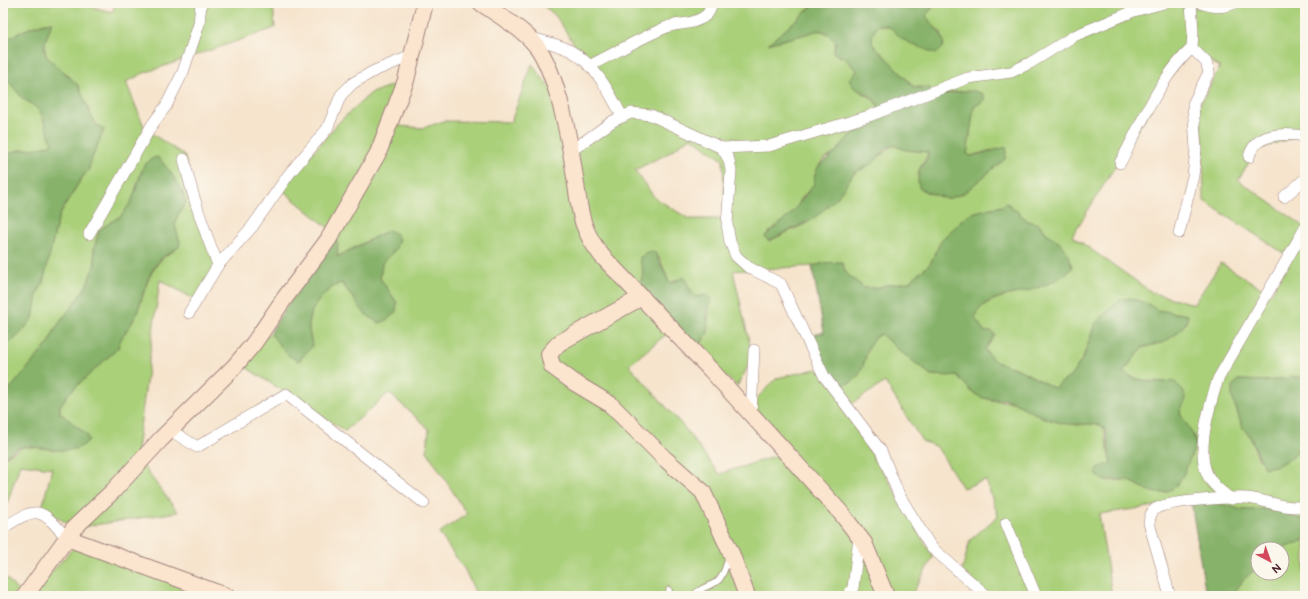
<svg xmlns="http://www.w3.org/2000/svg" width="1308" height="599" font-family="'Balsamiq Sans',sans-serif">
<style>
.green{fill:#aad07a;stroke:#7a7852;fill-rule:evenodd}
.forest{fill:#87b26a;stroke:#68684a}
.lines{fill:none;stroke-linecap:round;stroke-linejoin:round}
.lane-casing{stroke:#a0827c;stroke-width:7}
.street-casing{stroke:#a0827c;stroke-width:12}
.secondary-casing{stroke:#a0827c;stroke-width:18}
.lane{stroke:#fff;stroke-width:5.5}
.street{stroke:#fff;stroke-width:11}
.secondary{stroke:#fbe5cf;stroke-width:16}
</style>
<rect width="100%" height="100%" fill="#fbf7ec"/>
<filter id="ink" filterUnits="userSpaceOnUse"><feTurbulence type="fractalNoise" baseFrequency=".025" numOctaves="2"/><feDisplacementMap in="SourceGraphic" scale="8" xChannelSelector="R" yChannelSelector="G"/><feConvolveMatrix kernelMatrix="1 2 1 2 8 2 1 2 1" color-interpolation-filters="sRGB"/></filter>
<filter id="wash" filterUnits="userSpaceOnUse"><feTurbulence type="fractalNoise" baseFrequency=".012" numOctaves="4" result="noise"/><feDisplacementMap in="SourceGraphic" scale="16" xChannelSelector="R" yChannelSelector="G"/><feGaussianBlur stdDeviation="0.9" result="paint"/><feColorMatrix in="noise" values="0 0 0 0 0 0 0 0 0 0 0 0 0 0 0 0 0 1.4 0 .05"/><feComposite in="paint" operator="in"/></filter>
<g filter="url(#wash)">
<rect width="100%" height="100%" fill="#f6e4cd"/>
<!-- green -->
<g class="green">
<path d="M3 3H78L112 12 116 3H273L275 28 144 73 126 82 145 129 185 156 193 198 224 269 194 299 160 280 136 457 178 512 75 528 42 508 52 468 20 464 3 516V458L23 447H35L53 450 65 449 86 434 59 413 60 406 68 394 118 348C120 337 127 330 133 321 146 297 145 265 174 251L178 236C170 224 179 213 186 203L183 193 176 183 141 172 132 201 122 215 99 230 94 250 95 263 86 287 55 329 49 343 3 397V349L20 334 33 318 37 294 43 283 56 227 60 214 81 179 89 169 90 163 104 130C86 118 83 95 71 78 64 69 51 66 46 55 42 44 48 32 52 22 34 24 18 33 3 42Z"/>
<path d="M540 3H816L770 43C780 40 793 38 803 34 819 29 824 28 836 42L834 48 838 56 845 58 857 71 849 79C857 94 869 92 879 107L874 118 845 141 834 154 824 159 818 167 814 184 801 199 796 210 765 236 769 241 807 223 841 192 854 173 866 167 893 145 906 150 928 152C927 160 917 168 918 176 919 181 923 186 924 191L941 197 981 178 1005 159 991 150 971 156 967 155 974 107 979 103 956 91C942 96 938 93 925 88 921 86 917 88 913 86L872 43V35L878 25 890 27 905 40 936 54 944 45 941 33 928 20 926 15 937 3H1184L1182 7 1202 8 1235 3H1305V138L1297 136 1257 150 1238 180 1305 227V377L1266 381 1238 380 1235 406 1243 428 1250 436 1259 460 1276 466 1293 457 1305 440V520L1296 518 1283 512 1263 509 1242 510 1191 501 1099 514 1112 596H985L962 570 970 540 998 516 986 480 963 488 937 447 922 441 885 382 844 409 886 476 933 557 911 596H477L465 570 439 533 467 514 427 451 429 429 389 393 345 431 239 363 270 333 299 361 312 346C311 338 308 330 309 321 310 307 329 285 342 283L365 314 380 323 397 303 380 278 382 263 395 250 399 240 383 233 336 257 338 251 332 231 281 189 340 121 371 93 404 81 399 126 423 128 444 121 511 122 532 64 559 100 573 147 620 113 555 15ZM1188 49 1220 67 1198 108 1203 143 1204 201 1291 258 1271 294 1221 263 1194 304 1153 293 1072 236ZM691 137 723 160 725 219H689L654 197 635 170 667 154ZM1007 203 1028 221 1042 227C1046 234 1051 236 1057 241 1064 248 1062 266 1063 276 1053 281 1042 286 1031 289 1015 294 979 298 975 318L981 328 993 339 985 349 991 358 996 362 1018 369 1054 388 1071 376 1083 358 1095 324 1120 300 1129 298 1148 304 1157 310 1188 315C1187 328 1173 336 1163 343H1159L1142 348 1123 372C1135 382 1160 383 1174 381L1182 406 1180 411 1181 416 1195 439 1196 445 1180 480 1166 492 1150 491 1128 480 1110 481 1111 464 1103 426 1099 423 1077 425 1046 419 1014 402 990 400 972 392 958 376 931 375 900 351 881 334C860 343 870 382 843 384L816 369 777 378 748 407 788 452 719 474 683 426 629 365 670 331 641 281 643 272 640 257H659L669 282 671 283 678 279 696 297 704 295 710 297C710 299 707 334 705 338 704 341 701 342 701 345L707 352V361L737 386 753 358 733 271 812 266 825 263 842 262 846 273 864 288H876L886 285 909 282 930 264 942 239 966 217 986 209 1002 206Z"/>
<path d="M3 77 7 79 22 98 32 104 41 113 52 143C44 149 27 151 17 150L3 170Z"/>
<path d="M1305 540V596H1232L1244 579 1258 567V573H1282L1281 549Z"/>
<path d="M75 546 212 596H30Z"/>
<path d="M3 574 22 596H3Z"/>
</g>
<!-- forest -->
<g class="forest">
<path d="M816 3H937L926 15C931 28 956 40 936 54 926 49 914 46 904 40 894 34 892 23 878 25 873 32 872 35 872 43L913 86 918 88 928 87 936 93 941 95 963 91H975L983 94 985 100 974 107 967 154 971 156 1007 147 1005 159 964 193 948 199 924 191 919 187 918 181 919 170 927 159 928 152 906 150 893 145 888 147 873 163 854 173 837 198 813 219 768 241 765 236 791 214 814 184C814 163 825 163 837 151 841 147 843 142 847 139 861 126 871 126 879 107 877 104 875 101 873 99 865 90 852 92 849 79L857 71 845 58 833 53 836 42C822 26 820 30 803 35 791 38 780 40 768 44Z"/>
<path d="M52 22 44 46 46 56 78 85 95 124 104 129 90 163 89 169 81 179 60 214 56 227 43 283 37 294 33 318 20 334 3 349V170C4 166 5 161 7 157 12 146 41 152 52 143L41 113 32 104 22 98 7 79 3 77V42C18 33 34 24 52 22Z"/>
<path d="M158 157C170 171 182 186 186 203 173 222 173 220 180 242L179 247C174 251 168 253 163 257 144 274 144 301 133 321 128 330 120 337 118 348L68 394 60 406V413L86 434 89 440C72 460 42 444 22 447 16 448 8 454 3 458V397L49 343 55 329 86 287 95 263 94 250 99 230 122 215 132 200 144 165 153 158Z"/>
<path d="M1007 203 1028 221 1039 224 1045 232 1058 241 1069 255 1072 268C1062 279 1048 284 1034 289 1017 295 979 296 975 318L985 332 992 331 995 335 985 349 988 354 996 362 1018 369 1054 388 1071 376 1083 358 1095 324 1120 300 1129 298 1148 304 1157 310 1188 315C1187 328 1173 336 1163 343H1159L1142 348 1123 372C1135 382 1160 383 1174 381L1183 390 1186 400 1180 411C1183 422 1193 430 1195 441 1197 447 1192 453 1190 458 1185 472 1178 492 1160 493 1148 494 1137 482 1126 480 1114 477 1104 486 1096 474L1098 468 1111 463C1108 453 1109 433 1102 426 1099 423 1073 425 1066 424 1045 420 1031 411 1013 402 1006 398 997 400 989 399 975 398 966 386 958 376L931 375 900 351 881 334C862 342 869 369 853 381 849 384 844 384 839 386L833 383 807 337 824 332 812 266 825 263 842 262 846 273 864 288H876L886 285 909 282 930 264 942 239 966 217 975 212 1002 206Z"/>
<path d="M389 230 396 234 399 240 395 250 382 263 380 278 397 303 396 312 387 320 380 323C360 315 355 298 342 283 329 286 310 307 309 321 308 330 311 338 312 347L298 361 288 355 270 333 332 231 338 245 337 257Z"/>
<path d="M646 252H655L669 282 671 283 684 277 692 293 696 297 704 295 710 297 711 302 707 312 708 333 701 343 708 355V359L640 286C640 281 644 277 643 273 642 261 635 262 646 252Z"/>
<path d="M1292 377H1305V440L1293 457 1276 466 1264 468 1250 436 1243 428 1232 397V387L1238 380 1266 381Z"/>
<path d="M1191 501 1219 503 1242 510 1263 509 1284 512 1296 518 1305 520V540L1281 549H1258V567L1244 579 1232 596H1206Z"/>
</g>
</g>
<g filter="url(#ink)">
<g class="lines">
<!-- lane casing -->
<g class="lane-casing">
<g id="lane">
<path d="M669 590 670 596"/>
<path d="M693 596C699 587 711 587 719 580 724 574 726 564 729 557"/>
</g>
</g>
<!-- street casing -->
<g class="street-casing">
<g id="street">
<path d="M1201 3C1214 8 1222 8 1235 3"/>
<path d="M527 37C542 41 558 44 571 51 594 63 610 93 622 116"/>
<path d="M589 66C615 53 640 38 667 27 677 23 690 25 700 19 707 16 711 11 711 3"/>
<path d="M722 148 729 160 731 171 727 224 730 242 736 256 748 267 781 284 824 376 881 451 899 495 931 547 987 596"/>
<path d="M571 151 613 121 631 113 651 115 722 148 769 146 869 116 968 78 1011 72 1030 63 1074 36 1134 11 1164 3"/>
<path d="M1249 157C1255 132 1285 133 1305 136"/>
<path d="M184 159C192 196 204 230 218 265L252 227 289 174 327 129 341 95 353 83 374 71 411 56"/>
<path d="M1120 163C1141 125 1159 78 1192 48"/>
<path d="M1284 197 1305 179"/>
<path d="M1179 233 1193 176 1196 149 1193 104 1209 72 1206 62 1192 48 1193 32 1191 3"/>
<path d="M89 234 152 125 166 106 183 72 199 24 201 3"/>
<path d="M189 313 218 265"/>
<path d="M751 415 754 350"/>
<path d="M170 430 197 447 286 394 424 503"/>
<path d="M1231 499C1222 492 1212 485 1207 474 1196 449 1210 404 1218 379L1305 228"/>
<path d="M1006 523 1036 596"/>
<path d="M3 528C39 505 40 508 67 538"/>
<path d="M847 596 853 588 859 537"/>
<path d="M1170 596 1149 523C1150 517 1150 513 1155 509 1166 501 1232 497 1247 498 1267 500 1285 510 1305 506"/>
</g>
</g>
<!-- secondary casing -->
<g class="secondary-casing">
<g id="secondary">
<path d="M481 3C501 17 527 31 540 51 558 81 569 136 574 171 580 207 578 226 602 256L710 369 841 513 864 543 886 596"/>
<path d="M642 297 559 343 549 354 552 366 575 383 610 404 664 458 703 492 731 553 747 596"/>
<path d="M67 538 226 596"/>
<path d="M25 596 74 528 113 491 161 439 234 367 254 343 284 299 328 240 378 153 406 80 425 3"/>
</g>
</g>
<!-- lane -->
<use href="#lane" class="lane"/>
<!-- street -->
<use href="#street" class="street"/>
<!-- secondary -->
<use href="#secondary" class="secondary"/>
</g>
</g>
<!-- margin -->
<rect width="1308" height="599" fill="none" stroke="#fbf7ec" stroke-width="16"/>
<!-- north arrow -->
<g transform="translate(1270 561) rotate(139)"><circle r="19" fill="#fbf7ec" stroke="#b4a19f"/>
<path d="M0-3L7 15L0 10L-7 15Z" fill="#d1495b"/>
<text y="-6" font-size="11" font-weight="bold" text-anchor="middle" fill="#4a1f2b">N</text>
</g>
</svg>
